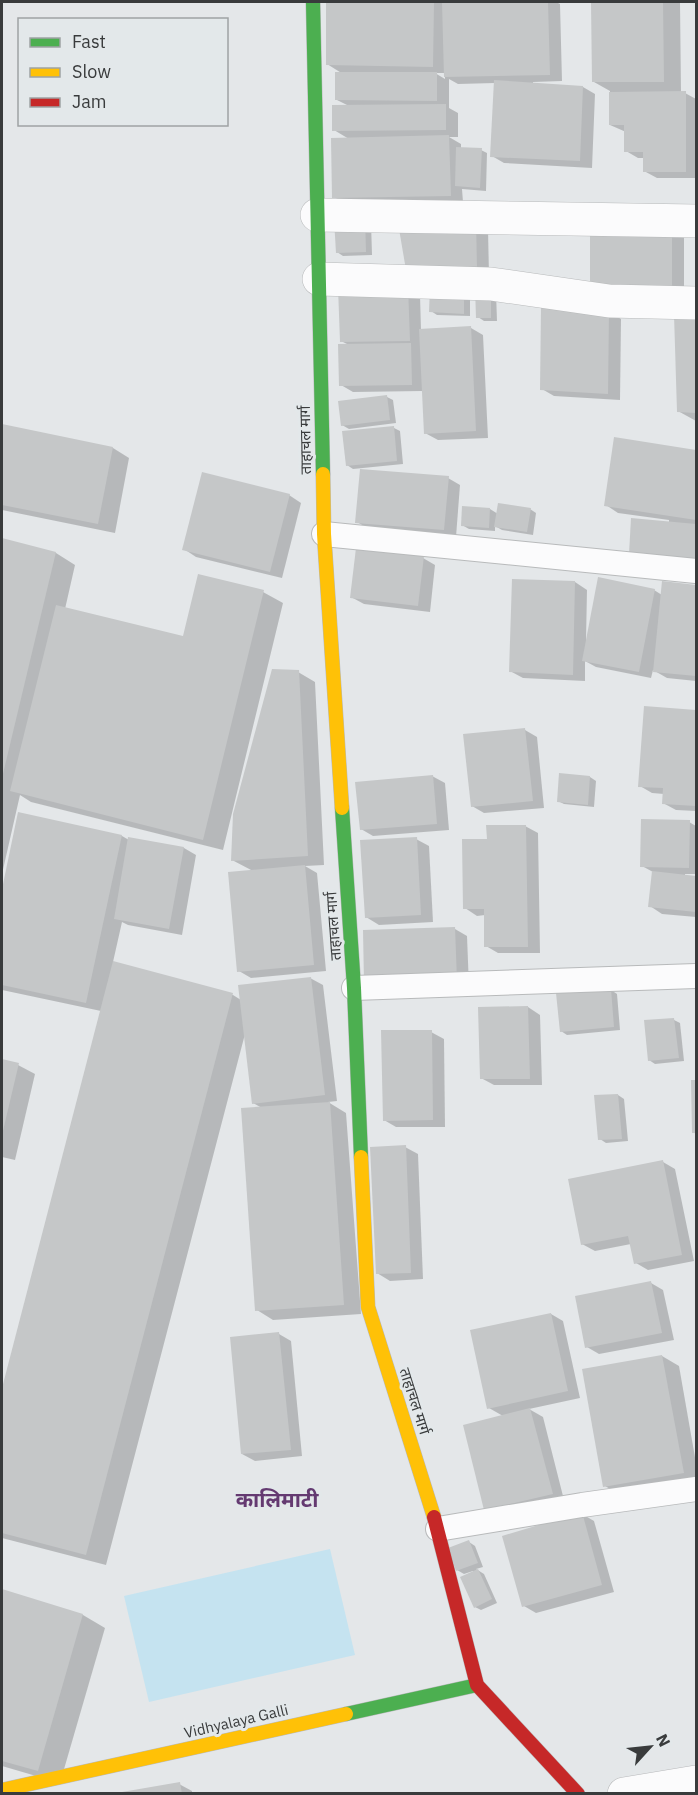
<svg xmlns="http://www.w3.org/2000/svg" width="698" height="1795" font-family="'IBM Plex Sans','Noto Sans Devanagari',sans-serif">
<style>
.green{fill:#c5e3f0}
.shadow{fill:#0003;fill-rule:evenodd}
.building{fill:#c5c7c8}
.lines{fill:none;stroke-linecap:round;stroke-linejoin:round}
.lane-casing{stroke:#b8babb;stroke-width:26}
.street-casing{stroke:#b8babb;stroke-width:34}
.fast-casing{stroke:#b8babb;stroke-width:15}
.slow-casing{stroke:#b8babb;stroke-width:15}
.jam-casing{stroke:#b8babb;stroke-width:15}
.lane{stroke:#fbfbfc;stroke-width:24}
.street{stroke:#fbfbfc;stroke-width:33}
.fast{stroke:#4caf50;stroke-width:14}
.slow{stroke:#ffc107;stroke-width:14}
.jam{stroke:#c62828;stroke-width:14}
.labels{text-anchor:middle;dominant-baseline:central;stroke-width:6;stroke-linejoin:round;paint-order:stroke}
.street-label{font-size:15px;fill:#393b3c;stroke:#e3e8ea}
.district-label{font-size:21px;font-weight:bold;fill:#643a71;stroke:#e3e8ea}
</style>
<rect width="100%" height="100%" fill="#e4e7e9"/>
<!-- green -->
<path class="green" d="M330 1549 355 1655 149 1702 124 1596Z"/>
<!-- shadow -->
<g class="shadow">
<path d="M327 2H556L560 4 562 81 533 82V84L583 87 595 94 592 168 504 163 492 156 495 83 458 84 449 79V108L458 113V137H449L461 144V149L481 150 487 153 486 191 462 189 463 202 346 204 334 197 349 139 334 130 349 106 337 100 343 74 327 64ZM435 73H445V79Z"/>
<path d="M593 2H680L681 93H685L696 99V178H657L644 171 645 158H638L626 151V132L610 125V91L594 82Z"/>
<path d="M371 222 372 255 343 256 337 252Z"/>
<path d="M400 225 488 229 489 276Z"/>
<path d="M591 229 684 237V296Z"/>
<path d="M340 289 420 295 421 330 471 328 483 335 488 438 438 440 425 433 423 391 353 392 341 385 349 345 341 341Z"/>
<path d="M496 292 497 321H484L478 317Z"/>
<path d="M470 294V316L437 315 431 311Z"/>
<path d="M609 312 621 319 620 400 554 396 542 389Z"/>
<path d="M696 315V421L678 411Z"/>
<path d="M387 397 393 400 396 423 349 429 342 425Z"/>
<path d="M2 426 113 448 129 458 115 533 2 510Z"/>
<path d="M394 428 400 431 403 464 353 469 347 465Z"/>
<path d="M615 439 696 451V566L669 523V520L618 513 606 505Z"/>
<path d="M448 478 460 485 456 537 369 529 357 522Z"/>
<path d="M289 495 301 503 282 578 196 557 184 549Z"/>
<path d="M490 509 498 514 530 509 536 513 533 535 502 530 495 526V531L469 529 462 525Z"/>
<path d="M2 540 56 553 75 565 65 609 184 638 263 592 283 603 223 850 31 802 20 795 2 874Z"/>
<path d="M423 558 435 565 430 612 364 604 351 597Z"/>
<path d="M575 582 587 590 586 641H588L654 590 662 595 663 583 696 586V681L667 678 653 670 651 678 596 667 585 661V681L523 678 510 671Z"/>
<path d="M298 672 315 682 324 865 305 866 317 873 326 971 251 978 239 971 253 871 232 860Z"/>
<path d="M646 708 696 712V811L676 810 663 803 664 794 652 793 640 786Z"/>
<path d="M525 730 537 737 544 808 484 813 472 806Z"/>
<path d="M561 775 590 777 596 781 594 807 564 804 558 801Z"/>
<path d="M432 776 445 783 449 830 373 836 361 829Z"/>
<path d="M19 814 122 836 129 840V838L184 848 196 855 182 935 128 925 122 922 113 962 233 995 241 1000 310 978 323 985 337 1101 328 1102 346 1113 361 1314 273 1320 257 1310 262 1108 253 1103 245 1034 106 1565 2 1538V1394L101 1011 2 990V896Z"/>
<path d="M689 822 696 826V874H685V876L696 877V917L662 914 650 906 653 872 642 866Z"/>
<path d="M525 826 538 833 540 953H498L486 946 485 915 477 916 465 908 488 840Z"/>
<path d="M416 839 429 846 433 922 379 925 366 917Z"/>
<path d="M455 929 467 936 469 987 378 989Z"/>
<path d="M611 990 617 994 620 1030 567 1035 561 1031Z"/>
<path d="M528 1007 540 1015 542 1085H494L481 1078Z"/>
<path d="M674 1020 680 1023 684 1061 655 1064 649 1060Z"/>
<path d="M431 1032 444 1039 445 1127H396L384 1120Z"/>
<path d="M2 1061 18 1065 35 1074 15 1160 2 1157Z"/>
<path d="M693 1082H696V1134L693 1132Z"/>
<path d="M618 1095 624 1099 628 1141 606 1143 600 1139Z"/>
<path d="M405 1147 418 1154 423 1279 390 1281 377 1273Z"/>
<path d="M663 1162 675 1169 694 1261 648 1270 636 1263 631 1244 595 1251 582 1244Z"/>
<path d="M651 1283 663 1290 674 1340 599 1354 587 1347Z"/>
<path d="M551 1314 563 1321 580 1398 529 1409 543 1417 564 1500 486 1509 503 1416 489 1408Z"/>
<path d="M279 1334 291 1341 302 1456 255 1461 242 1454Z"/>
<path d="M662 1356 679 1366 696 1463V1483L622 1496 605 1486Z"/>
<path d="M582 1514 594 1521 614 1592 536 1613 524 1606Z"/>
<path d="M469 1542 475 1546 483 1567 476 1569 484 1574 497 1603 481 1610 475 1607 473 1571 464 1574 457 1570Z"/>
<path d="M2 1591 83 1615 105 1628 60 1783 2 1766Z"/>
<path d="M179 1784 192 1791V1794H124Z"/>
</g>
<!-- building -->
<g class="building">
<path d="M326 2H434L433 67 326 65Z"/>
<path d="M442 2H548L550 75 444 77Z"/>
<path d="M591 2H663L664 82H592Z"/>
<path d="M335 72H437V101L335 100Z"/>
<path d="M494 80 583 86 580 161 490 157Z"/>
<path d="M686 91V172H643V152H624V125H609V92Z"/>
<path d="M446 104V130L332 131V105Z"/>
<path d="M449 135 451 196 332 198 331 138Z"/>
<path d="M456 147 482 148 480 188 455 186Z"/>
<path d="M365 217 366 252 336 253 334 219Z"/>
<path d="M476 220 477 269 406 270 398 223Z"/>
<path d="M590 227 672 228V290L590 289Z"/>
<path d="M408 286 410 341 340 342 338 287Z"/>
<path d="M430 287 464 288V314L429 312Z"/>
<path d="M475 287H491V318H476Z"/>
<path d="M541 307 609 311 608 394 540 390Z"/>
<path d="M674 314H696V413L677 412Z"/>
<path d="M471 326 476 431 424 434 419 329Z"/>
<path d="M411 343 412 385 339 386 338 344Z"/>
<path d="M387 395 390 420 341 426 338 401Z"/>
<path d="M2 424 113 447 98 524 2 505Z"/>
<path d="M394 426 397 461 346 466 342 431Z"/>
<path d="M614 437 696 450V520L604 506Z"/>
<path d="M360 469 449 476 444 530 355 523Z"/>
<path d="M202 472 290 494 270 572 182 550Z"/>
<path d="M498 503 531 508 527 532 494 527Z"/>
<path d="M462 506 490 508 489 528 461 526Z"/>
<path d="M631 518 696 524V561L629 554Z"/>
<path d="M2 538 56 552 2 778Z"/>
<path d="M356 548 424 556 418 606 350 598Z"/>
<path d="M198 574 264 590 203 840 10 791 56 605 183 636Z"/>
<path d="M598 577 655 589 639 672 582 661Z"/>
<path d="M512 579 575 581 573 675 509 672Z"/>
<path d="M662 581 696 585V676L653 672Z"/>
<path d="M272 669 299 670 308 856 231 861 233 814Z"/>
<path d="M644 706 696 710V806L662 804 663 788 638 787Z"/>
<path d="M525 728 533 801 471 807 463 734Z"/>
<path d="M559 773 590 776 588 805 557 802Z"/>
<path d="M433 775 437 824 360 830 355 782Z"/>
<path d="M18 812 122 835 86 1003 2 985V889Z"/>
<path d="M641 819 690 820 689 868 640 867Z"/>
<path d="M486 825H526L528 947H484V909H463L462 839H487Z"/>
<path d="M128 837 184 847 169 929 114 919Z"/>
<path d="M417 837 421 915 365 918 360 840Z"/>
<path d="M305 865 314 965 237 972 228 872Z"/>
<path d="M652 871 696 876V912L648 907Z"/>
<path d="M455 927 457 981 364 983 363 930Z"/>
<path d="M113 961 233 993 86 1555 2 1533V1388Z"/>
<path d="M311 977 325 1095 252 1104 238 985Z"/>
<path d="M611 989 614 1027 560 1032 556 993Z"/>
<path d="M528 1006 530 1079H480L478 1007Z"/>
<path d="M674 1018 679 1058 648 1061 644 1020Z"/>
<path d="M381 1030H432L433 1120 383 1121Z"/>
<path d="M2 1059 19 1063 2 1135Z"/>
<path d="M691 1080H696V1133H692Z"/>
<path d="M618 1094 622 1139 598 1140 594 1095Z"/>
<path d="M330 1102 344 1305 255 1311 241 1108Z"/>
<path d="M406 1145 411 1273 376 1274 370 1147Z"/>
<path d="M663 1160 682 1255 634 1264 628 1236 581 1245 568 1179Z"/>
<path d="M651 1281 662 1333 585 1348 575 1296Z"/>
<path d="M551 1313 568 1391 487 1409 470 1330Z"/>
<path d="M279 1332 291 1450 241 1454 230 1337Z"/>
<path d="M662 1355 684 1473 603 1487 582 1369Z"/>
<path d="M530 1408 553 1494 484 1510 463 1425Z"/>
<path d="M582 1512 602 1585 522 1607 502 1536Z"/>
<path d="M469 1540 478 1563 456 1571 448 1548Z"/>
<path d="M478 1569 492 1599 474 1608 460 1577Z"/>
<path d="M2 1589 83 1614 38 1771 2 1761Z"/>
<path d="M180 1782 182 1794H122V1792Z"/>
</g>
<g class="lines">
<!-- lane casing -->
<g class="lane-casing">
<g id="lane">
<path d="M324 534 696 571"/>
<path d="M354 988 696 976"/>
<path d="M438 1529 582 1505 696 1489"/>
</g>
</g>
<!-- street casing -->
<g class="street-casing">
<g id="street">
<path d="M317 215 696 221"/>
<path d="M319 279 491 284 609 301 696 303"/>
<path d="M624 1794 696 1782"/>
</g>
</g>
<!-- fast casing -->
<g class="fast-casing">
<g id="fast">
<path d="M313 2 323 474"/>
<path d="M342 808 354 988 361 1157"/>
<path d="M346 1714 477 1685"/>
</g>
</g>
<!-- slow casing -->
<g class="slow-casing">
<g id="slow">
<path d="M323 474 324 534 342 808"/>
<path d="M361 1157 368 1307 434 1517"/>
<path d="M2 1790 346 1714"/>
</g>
</g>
<!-- jam casing -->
<g class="jam-casing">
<path id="jam" d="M434 1517 477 1685 578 1794"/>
</g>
<!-- lane -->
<use href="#lane" class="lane"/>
<!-- street -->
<use href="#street" class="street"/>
<!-- fast -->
<use href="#fast" class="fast"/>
<!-- slow -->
<use href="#slow" class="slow"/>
<!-- jam -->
<use href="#jam" class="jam"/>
</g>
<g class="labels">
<!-- street labels -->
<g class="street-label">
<text transform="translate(305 440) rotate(-91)">ताहाचल मार्ग</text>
<text transform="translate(333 926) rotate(-94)">ताहाचल मार्ग</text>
<text transform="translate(415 1401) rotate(72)">ताहाचल मार्ग</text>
<text transform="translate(236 1721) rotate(-13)">Vidhyalaya Galli</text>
</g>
<!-- district labels -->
<g class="district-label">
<text x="277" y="1499">कालिमाटी</text>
</g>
</g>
<!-- border -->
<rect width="698" height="1795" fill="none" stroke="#393b3c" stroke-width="6"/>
<!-- legend -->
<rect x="18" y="18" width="210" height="108" fill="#e3e8ea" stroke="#9fa3a4" stroke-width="1.5"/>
<rect x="30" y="38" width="30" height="9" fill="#4caf50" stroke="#9fa3a4" stroke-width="1.5"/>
<text x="72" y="48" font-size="18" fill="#393b3c">Fast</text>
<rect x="30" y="68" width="30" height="9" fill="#ffc107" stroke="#9fa3a4" stroke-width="1.5"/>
<text x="72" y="78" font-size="18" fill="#393b3c">Slow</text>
<rect x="30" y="98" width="30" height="9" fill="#c62828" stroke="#9fa3a4" stroke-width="1.5"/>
<text x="72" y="108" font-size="18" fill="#393b3c">Jam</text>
<!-- north arrow -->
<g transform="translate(650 1747) rotate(63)" stroke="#e3e8ea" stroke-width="4.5" paint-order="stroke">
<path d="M0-4.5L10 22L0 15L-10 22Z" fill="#393b3c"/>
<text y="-9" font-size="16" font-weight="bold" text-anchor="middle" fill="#393b3c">N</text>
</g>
</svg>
